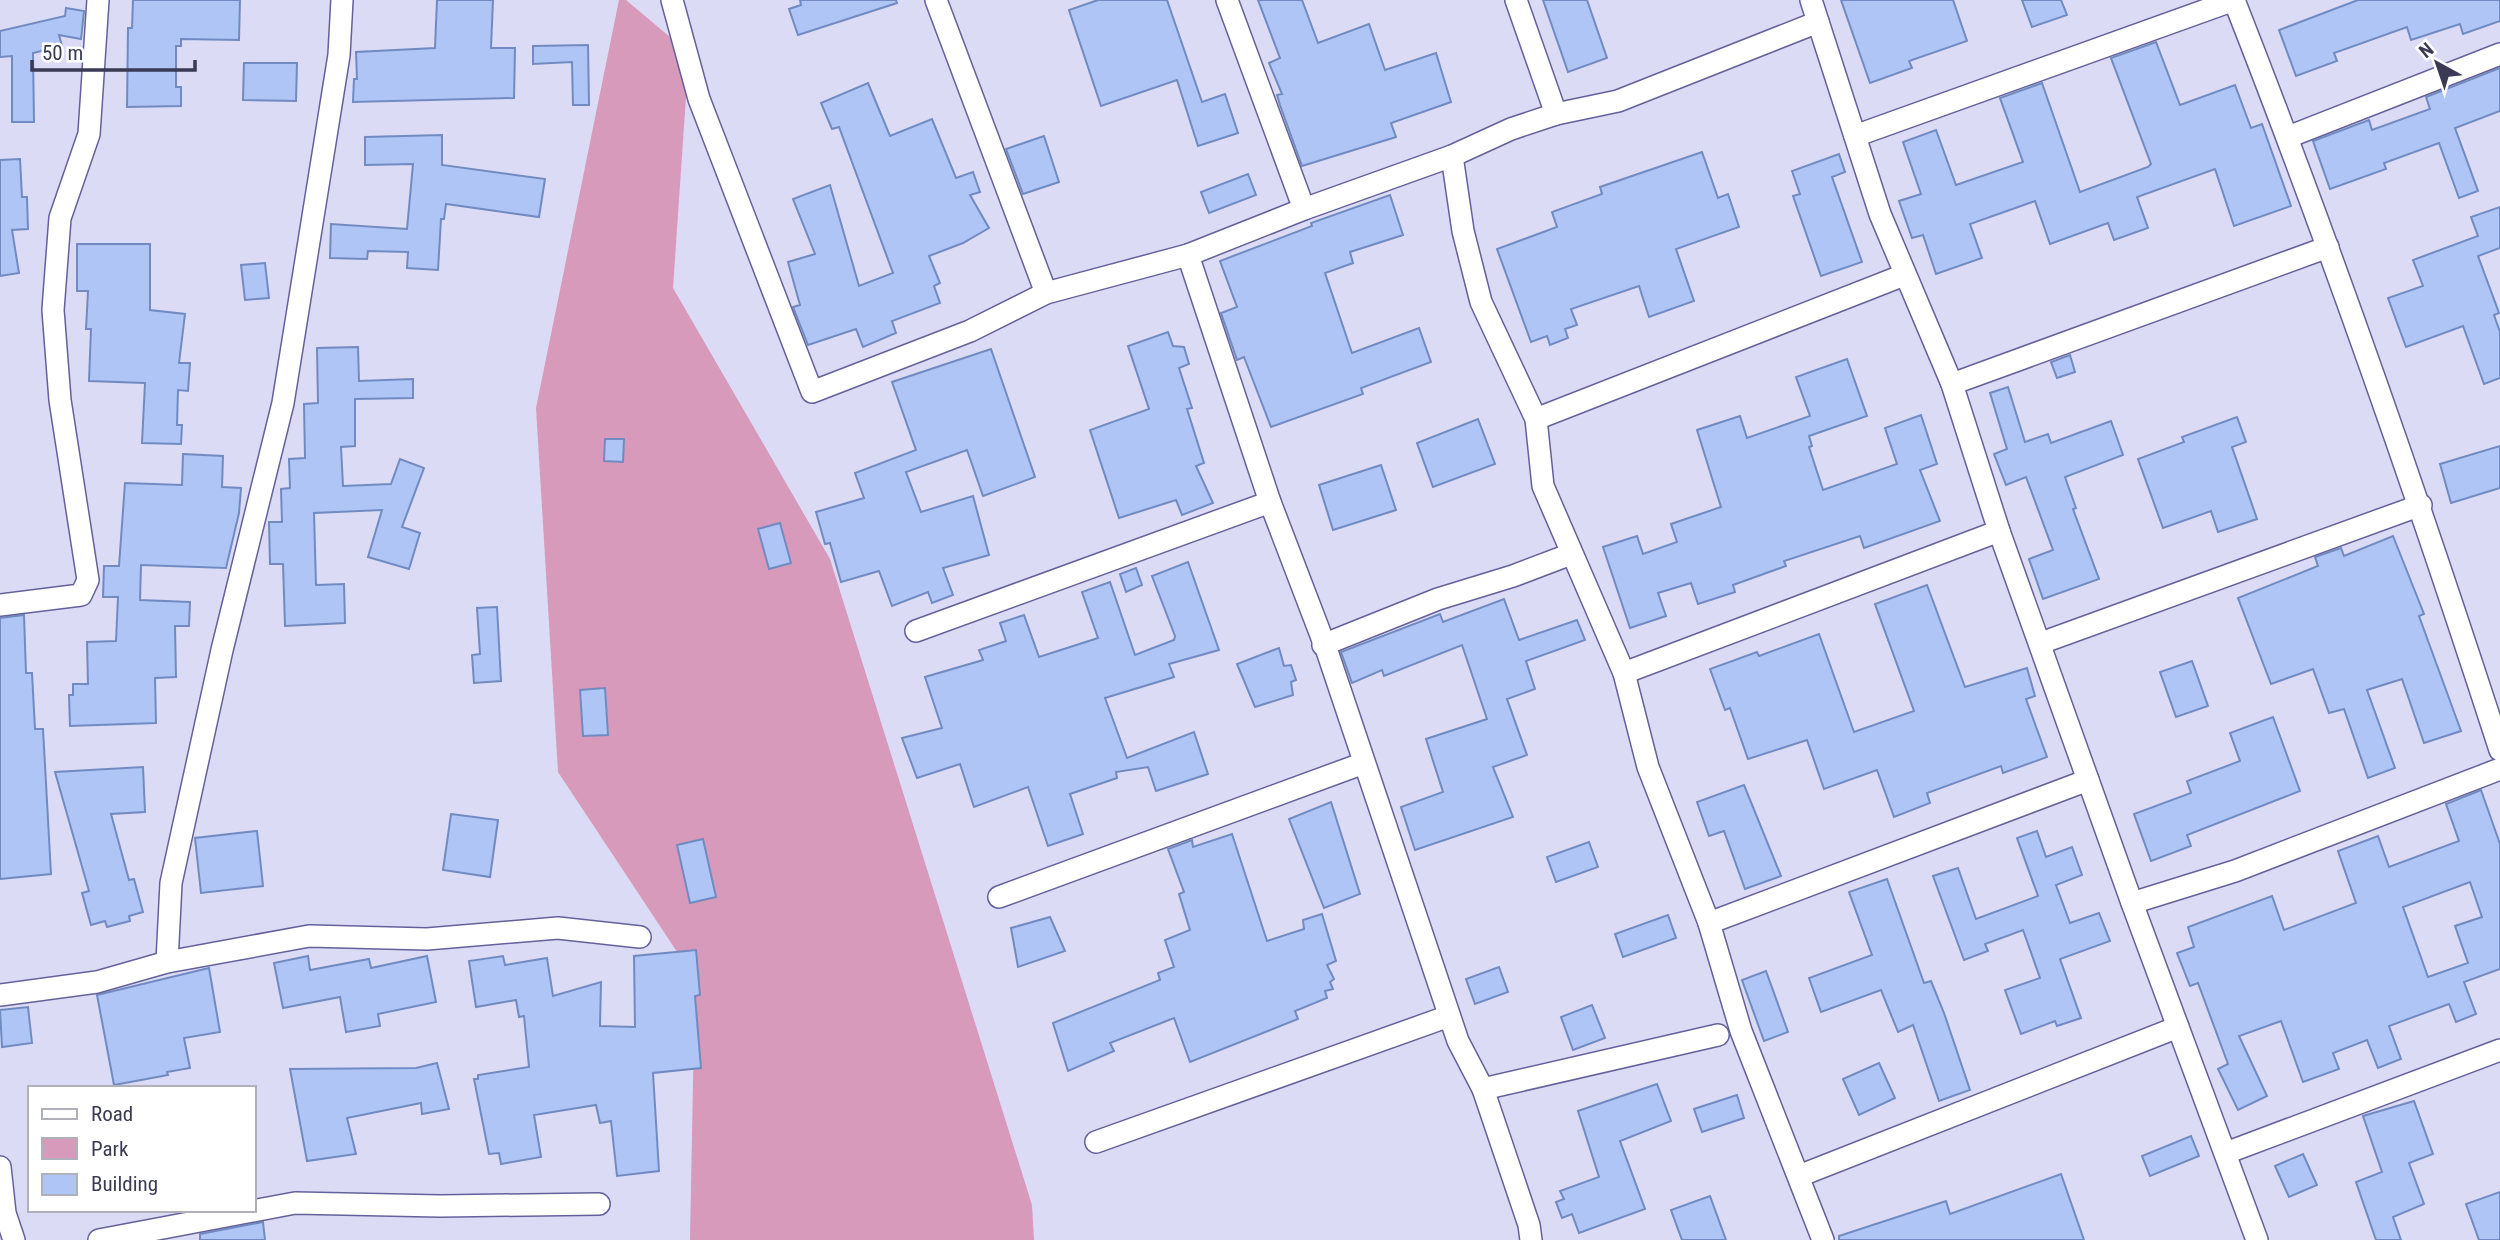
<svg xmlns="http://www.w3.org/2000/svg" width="2500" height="1240" font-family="'Roboto Condensed',sans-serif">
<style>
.green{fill:#d79abb}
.building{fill:#afc5f5;stroke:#718bc2;stroke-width:2;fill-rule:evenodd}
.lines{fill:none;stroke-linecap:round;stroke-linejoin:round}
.street-casing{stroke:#64619a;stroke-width:24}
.street{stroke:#fff;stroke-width:21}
</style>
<rect width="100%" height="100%" fill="#dbdbf5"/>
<!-- green -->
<path class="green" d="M619 0H626L689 53 673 288 830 559 1032 1205 1034 1240H690L695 979 558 772 536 408Z"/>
<!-- building -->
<g class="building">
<path d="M133 0H240L239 40 181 39V46H176V87H181V106L127 107 128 28H132Z"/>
<path d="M437 0H493L491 48H515L514 98 353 102 354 79H357L356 52 435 48Z"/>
<path d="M800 0H896L897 3 798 35 789 9 801 5Z"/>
<path d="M1098 0H1167L1202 102 1225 94 1238 133 1198 146 1177 80 1101 106 1069 10Z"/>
<path d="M1258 0H1302L1318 43 1369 24 1385 70 1436 53 1451 102 1391 123 1396 137 1302 166 1280 105 1277 95 1282 94 1269 63 1280 58Z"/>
<path d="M1543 0H1587L1607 58 1568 72Z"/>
<path d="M1841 0H1953L1967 41 1909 61 1912 68 1870 83Z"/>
<path d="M2022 0H2061L2067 15 2032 27Z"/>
<path d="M2358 0H2500V21L2463 34 2460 24 2411 40 2407 27 2334 53 2337 61 2296 76 2279 30Z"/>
<path d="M66 8 84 11 81 39 59 35 62 46 33 53 34 122H12V56L0 57V31L65 16Z"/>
<path d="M2156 42 2180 105 2235 85 2251 128 2262 124 2291 206 2234 226 2215 169 2137 197 2148 228 2114 240 2108 223 2050 244 2035 201 1970 224 1982 258 1936 274 1923 235 1912 238 1899 201 1921 194 1903 142 1936 130 1956 185 2023 162 2000 98 2042 83 2080 192 2148 167 2151 164 2111 58Z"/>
<path d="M588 45 589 105H573L572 62 533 64V46Z"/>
<path d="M244 63H297L296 101 243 100Z"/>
<path d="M2500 68V111L2455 128 2478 191 2459 198 2439 143 2384 163 2386 169 2330 189 2313 141 2369 120 2372 130 2430 109 2426 97Z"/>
<path d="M868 83 890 136 932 119 956 178 973 172 980 192 970 195 989 228 963 243 929 256 940 283 934 286 940 303 892 321 896 333 863 347 856 329 808 345 793 307 800 305 788 262 815 254 793 199 830 185 859 286 893 273 839 127 832 129 821 103Z"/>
<path d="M442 135V165L545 179 539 217 446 204 444 219H441L438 270 407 268 408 252 368 251 367 259 330 258 331 224 407 229 413 164 365 165V137Z"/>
<path d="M1044 136 1059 182 1023 194 1006 149Z"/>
<path d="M1702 152 1718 198 1728 194 1739 227 1676 249 1694 301 1649 317 1639 286 1571 309 1577 325 1565 329 1568 338 1550 345 1547 336 1531 342 1497 249 1557 227 1552 212 1602 194 1600 187Z"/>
<path d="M1839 154 1845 172 1832 177 1862 262 1821 276 1793 196 1800 194 1792 171Z"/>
<path d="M20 159 22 197H27L28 229 12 230 19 273 0 276V160Z"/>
<path d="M1248 174 1256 195 1209 213 1201 192Z"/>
<path d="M1390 195 1403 235 1350 252 1353 263 1325 273 1352 353 1419 328 1431 362 1361 388 1363 394 1271 427 1244 357 1237 360 1221 313 1237 307 1220 261 1312 226 1311 223Z"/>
<path d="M2500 207V248L2478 256 2499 313 2494 315 2500 332V378L2484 384 2463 326 2406 347 2388 298 2423 286 2413 260 2478 236 2471 217Z"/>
<path d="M77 244H150V310L185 314 179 363H190L188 391 178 390 177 425H182L181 444 142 443 145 383 89 381 91 329H86L88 291H77Z"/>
<path d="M265 263 269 298 245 300 241 265Z"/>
<path d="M1168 332 1173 346 1184 347 1189 364 1179 368 1192 408 1187 409 1204 463 1196 466 1213 503 1182 515 1176 500 1119 518 1090 430 1149 409 1128 346Z"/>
<path d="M358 347 359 381 413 379V398L355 399V446L341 447 343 486 391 484 400 459 424 468 402 527 420 533 409 569 368 557 382 510 314 513 316 585 344 584 345 623 285 626 283 564H270L269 522H282L281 489 290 488 289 459 305 458 304 404 318 403 317 348Z"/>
<path d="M991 349 1035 477 983 496 967 450 906 472 921 512 973 496 989 555 943 568 953 595 932 603 928 592 892 606 879 571 841 582 830 543 825 544 816 512 864 498 855 473 916 450 892 382Z"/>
<path d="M2070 355 2075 372 2057 378 2051 362Z"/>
<path d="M1847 359 1867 416 1809 436 1812 446 1809 447 1823 490 1897 464 1885 428 1921 415 1937 464 1920 470 1940 521 1864 548 1860 536 1784 561 1786 566 1733 585 1735 592 1698 604 1691 583 1658 593 1666 616 1630 628 1603 547 1637 536 1643 554 1677 542 1671 524 1721 507 1697 430 1740 416 1747 438 1810 416 1796 377Z"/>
<path d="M2008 387 2025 442 2048 434 2051 443 2111 421 2123 455 2065 477 2076 508 2073 509 2099 579 2043 599 2029 559 2053 550 2026 477 2006 485 1994 454 2007 449 1990 393Z"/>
<path d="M2237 417 2246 442 2232 447 2257 519 2218 532 2211 511 2163 528 2138 459 2184 442 2182 437Z"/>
<path d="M1478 419 1495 464 1433 487 1417 443Z"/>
<path d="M605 439H624L623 462 604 461Z"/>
<path d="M2500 446V488L2451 503 2440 464Z"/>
<path d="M183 454 223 456 222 487 241 488 239 513 226 568 141 565 140 600 190 602 189 626H175L176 677 155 678 156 723 70 726 69 695H73V684H88L87 642 116 641 118 597H103L104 566H119L125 483 182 485Z"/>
<path d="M1381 465 1396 510 1333 530 1319 485Z"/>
<path d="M780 523 791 563 769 569 758 529Z"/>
<path d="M2393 536 2424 614 2419 616 2461 731 2424 743 2402 679 2367 690 2395 768 2368 778 2344 709 2329 713 2313 669 2271 684 2238 598 2318 566 2315 557 2341 548 2344 556Z"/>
<path d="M1188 562 1219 650 1169 664 1174 677 1105 698 1127 758 1194 732 1208 774 1156 791 1148 767 1116 772 1117 778 1070 794 1083 834 1048 846 1028 787 974 807 960 764 917 778 902 738 942 728 925 677 983 660 979 650 1006 641 1000 623 1024 615 1039 657 1098 638 1082 592 1110 582 1135 655 1174 640 1175 636 1152 576Z"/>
<path d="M1136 568 1142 585 1126 592 1120 574Z"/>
<path d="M1927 585 1965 687 2027 668 2035 696 2026 699 2047 757 2003 773 2001 766 1927 793 1930 803 1894 817 1877 770 1824 789 1807 740 1748 759 1730 708 1725 710 1710 669 1757 652 1759 656 1819 634 1854 732 1914 711 1875 604Z"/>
<path d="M1504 599 1519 640 1577 620 1585 640 1526 661 1535 689 1507 699 1527 755 1493 767 1513 817 1415 850 1401 807 1443 792 1426 739 1487 719 1462 645 1384 676 1382 670 1352 683 1341 652 1440 614 1443 622Z"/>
<path d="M497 607 501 681 474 683 472 655 480 654 477 608Z"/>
<path d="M24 615 26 673H32L35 729H43L51 874 0 879V618Z"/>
<path d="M1279 648 1284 666 1291 665 1296 680 1291 682 1293 695 1255 707 1237 664Z"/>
<path d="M2192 661 2208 706 2176 717 2160 672Z"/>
<path d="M605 688 608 735 583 736 580 690Z"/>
<path d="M2273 717 2300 791 2187 835 2191 846 2151 861 2134 814 2191 793 2187 781 2240 761 2230 733Z"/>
<path d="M143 767 145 812 111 814 129 880 134 879 143 912 129 916 130 921 107 927 105 921 91 925 82 893 89 891 55 772Z"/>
<path d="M1744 785 1781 876 1745 889 1724 831 1709 836 1697 802Z"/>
<path d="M2481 790 2500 844V969L2464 982 2476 1014 2456 1022 2449 1004 2389 1026 2401 1059 2378 1068 2367 1040 2333 1053 2339 1069 2303 1082 2281 1021 2239 1036 2267 1096 2238 1110 2218 1069 2228 1064 2198 983 2190 986 2177 953 2194 947 2188 927 2272 896 2284 930 2356 903 2338 851 2378 836 2389 867 2459 841 2446 804ZM2470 882 2482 917 2455 926 2468 963 2428 977 2403 907Z"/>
<path d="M1331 802 1360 894 1324 908 1289 819Z"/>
<path d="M451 814 498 820 490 877 443 870Z"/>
<path d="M257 831 263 886 201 893 195 838Z"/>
<path d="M2037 831 2046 857 2072 847 2082 875 2056 885 2070 923 2099 913 2110 941 2060 959 2081 1018 2057 1026 2055 1021 2021 1034 2005 990 2040 978 2023 930 1985 944 1988 951 1964 960 1933 876 1958 868 1976 919 2038 896 2017 838Z"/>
<path d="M1232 834 1267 941 1304 929 1303 920 1322 914 1336 961 1327 965 1334 979 1330 982 1333 989 1325 991 1327 998 1295 1011 1298 1019 1190 1062 1174 1018 1110 1043 1114 1051 1068 1071 1053 1023 1160 980 1158 973 1174 967 1165 940 1190 930 1179 894 1184 892 1168 849 1192 840 1193 847Z"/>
<path d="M703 839 716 897 690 903 677 845Z"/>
<path d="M1589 842 1598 867 1556 882 1547 857Z"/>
<path d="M1887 879 1924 983 1931 981 1944 1013 1970 1090 1939 1101 1913 1025 1898 1032 1881 990 1821 1012 1809 978 1872 955 1849 892Z"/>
<path d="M1668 915 1676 938 1623 957 1615 934Z"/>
<path d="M1050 917 1065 951 1018 967 1011 928Z"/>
<path d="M696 950 700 995 695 996 701 1068 653 1073 659 1171 617 1176 611 1121 600 1123 596 1105 534 1115 541 1157 501 1164 499 1153 489 1154 474 1079H478V1075L529 1067 524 1016 519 1017 516 1000 476 1007 469 961 503 956 505 965 547 958 553 996 601 982 600 1026 635 1027 634 956Z"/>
<path d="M308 956 310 970 369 959 371 968 427 956 436 1002 378 1014 380 1026 346 1032 340 997 283 1008 274 963Z"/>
<path d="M1499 967 1508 992 1475 1004 1466 979Z"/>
<path d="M209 968 220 1032 184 1038 190 1068 167 1072 168 1075 114 1085 97 995Z"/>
<path d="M1766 971 1788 1032 1764 1041 1742 980Z"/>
<path d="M1592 1005 1605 1038 1573 1050 1561 1017Z"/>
<path d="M28 1007 32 1043 2 1047 0 1010Z"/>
<path d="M437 1063 449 1109 422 1114 421 1103 347 1118 356 1154 307 1161 290 1069 416 1068Z"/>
<path d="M1879 1063 1895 1098 1859 1115 1843 1079Z"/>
<path d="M1657 1084 1671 1121 1620 1141 1645 1209 1579 1233 1572 1214 1562 1218 1556 1202 1564 1199 1560 1191 1599 1177 1578 1111Z"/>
<path d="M1737 1095 1744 1118 1702 1132 1694 1109Z"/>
<path d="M2414 1101 2433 1154 2409 1163 2424 1204 2393 1217 2401 1240H2376L2356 1182 2382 1172 2363 1116Z"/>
<path d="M2191 1136 2199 1156 2150 1176 2142 1156Z"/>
<path d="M2303 1154 2317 1185 2289 1197 2275 1166Z"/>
<path d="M2061 1174 2084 1240H1839V1236L1946 1201 1950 1214Z"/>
<path d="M2500 1192V1240H2479L2466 1204Z"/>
<path d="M1710 1196 1726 1240H1682L1671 1210Z"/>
<path d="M263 1222 265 1240H200V1234Z"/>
</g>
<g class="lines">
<!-- street casing -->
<g class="street-casing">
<g id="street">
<path d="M672 0 699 99 812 392 970 331 1046 293 1188 255 1304 209 1452 156 1511 129 1556 114 1618 101 1818 22"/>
<path d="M936 0 1046 293"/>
<path d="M1227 0 1304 209"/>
<path d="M1516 0 1556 114"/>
<path d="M1811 0 1880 214 1952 384 1999 531 2132 903 2257 1240"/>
<path d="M2234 0C2331 247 2418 497 2500 750"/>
<path d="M1855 136 2234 0"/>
<path d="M2288 137 2500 54"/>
<path d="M1452 156 1463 231 1481 302 1536 419 1543 486 1624 673 1648 767 1709 923 1741 1031 1823 1240"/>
<path d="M1188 255 1270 502 1327 651 1458 1041 1483 1089 1529 1225 1531 1240"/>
<path d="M1952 384 2328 247"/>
<path d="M1536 419 1904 275"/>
<path d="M0 605 81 595 88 580 60 400 53 310 60 218 89 134 98 0"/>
<path d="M916 631 1270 502"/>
<path d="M2041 643 2421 505"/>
<path d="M1323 645 1438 599 1513 576 1571 554"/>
<path d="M1624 673 1999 531"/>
<path d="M999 897 1364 763"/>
<path d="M2132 903 2235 871 2500 769"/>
<path d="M1709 923 2088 780"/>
<path d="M167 962 171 883 222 650 283 403 339 55 342 0"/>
<path d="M0 995 97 982 167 962 309 936 427 939 558 928 640 937"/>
<path d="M1483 1089 1718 1035"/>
<path d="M1096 1142 1449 1016"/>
<path d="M2226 1153 2500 1050"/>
<path d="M0 1167 5 1213 14 1240"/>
<path d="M1799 1176 2178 1027"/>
<path d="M99 1240 295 1203 440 1206 599 1204"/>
</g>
</g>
<!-- street -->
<use href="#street" class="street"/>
</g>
<!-- legend -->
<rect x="28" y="1086" width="228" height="126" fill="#ffffff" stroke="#b0b0bb" stroke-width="2"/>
<rect x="42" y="1109" width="35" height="10" fill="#ffffff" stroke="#b0b0bb" stroke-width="2"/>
<text x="91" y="1121" font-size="21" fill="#3a3a54">Road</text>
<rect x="42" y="1138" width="35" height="21" fill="#d79abb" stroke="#b0b0bb" stroke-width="2"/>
<text x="91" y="1156" font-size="21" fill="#3a3a54">Park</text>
<rect x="42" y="1174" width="35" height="21" fill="#afc5f5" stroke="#b0b0bb" stroke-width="2"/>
<text x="91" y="1191" font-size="21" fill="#3a3a54">Building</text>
<!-- north arrow -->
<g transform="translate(2437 63) rotate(320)" stroke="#ffffff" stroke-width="5" paint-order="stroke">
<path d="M0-5L12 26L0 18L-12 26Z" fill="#3a3a54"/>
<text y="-10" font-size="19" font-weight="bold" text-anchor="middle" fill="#3a3a54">N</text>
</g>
<!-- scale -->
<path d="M32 60v10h163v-10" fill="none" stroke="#3a3a54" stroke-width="3.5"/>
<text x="42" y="60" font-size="21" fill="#3a3a54" stroke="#ffffff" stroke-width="5" paint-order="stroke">50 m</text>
</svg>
